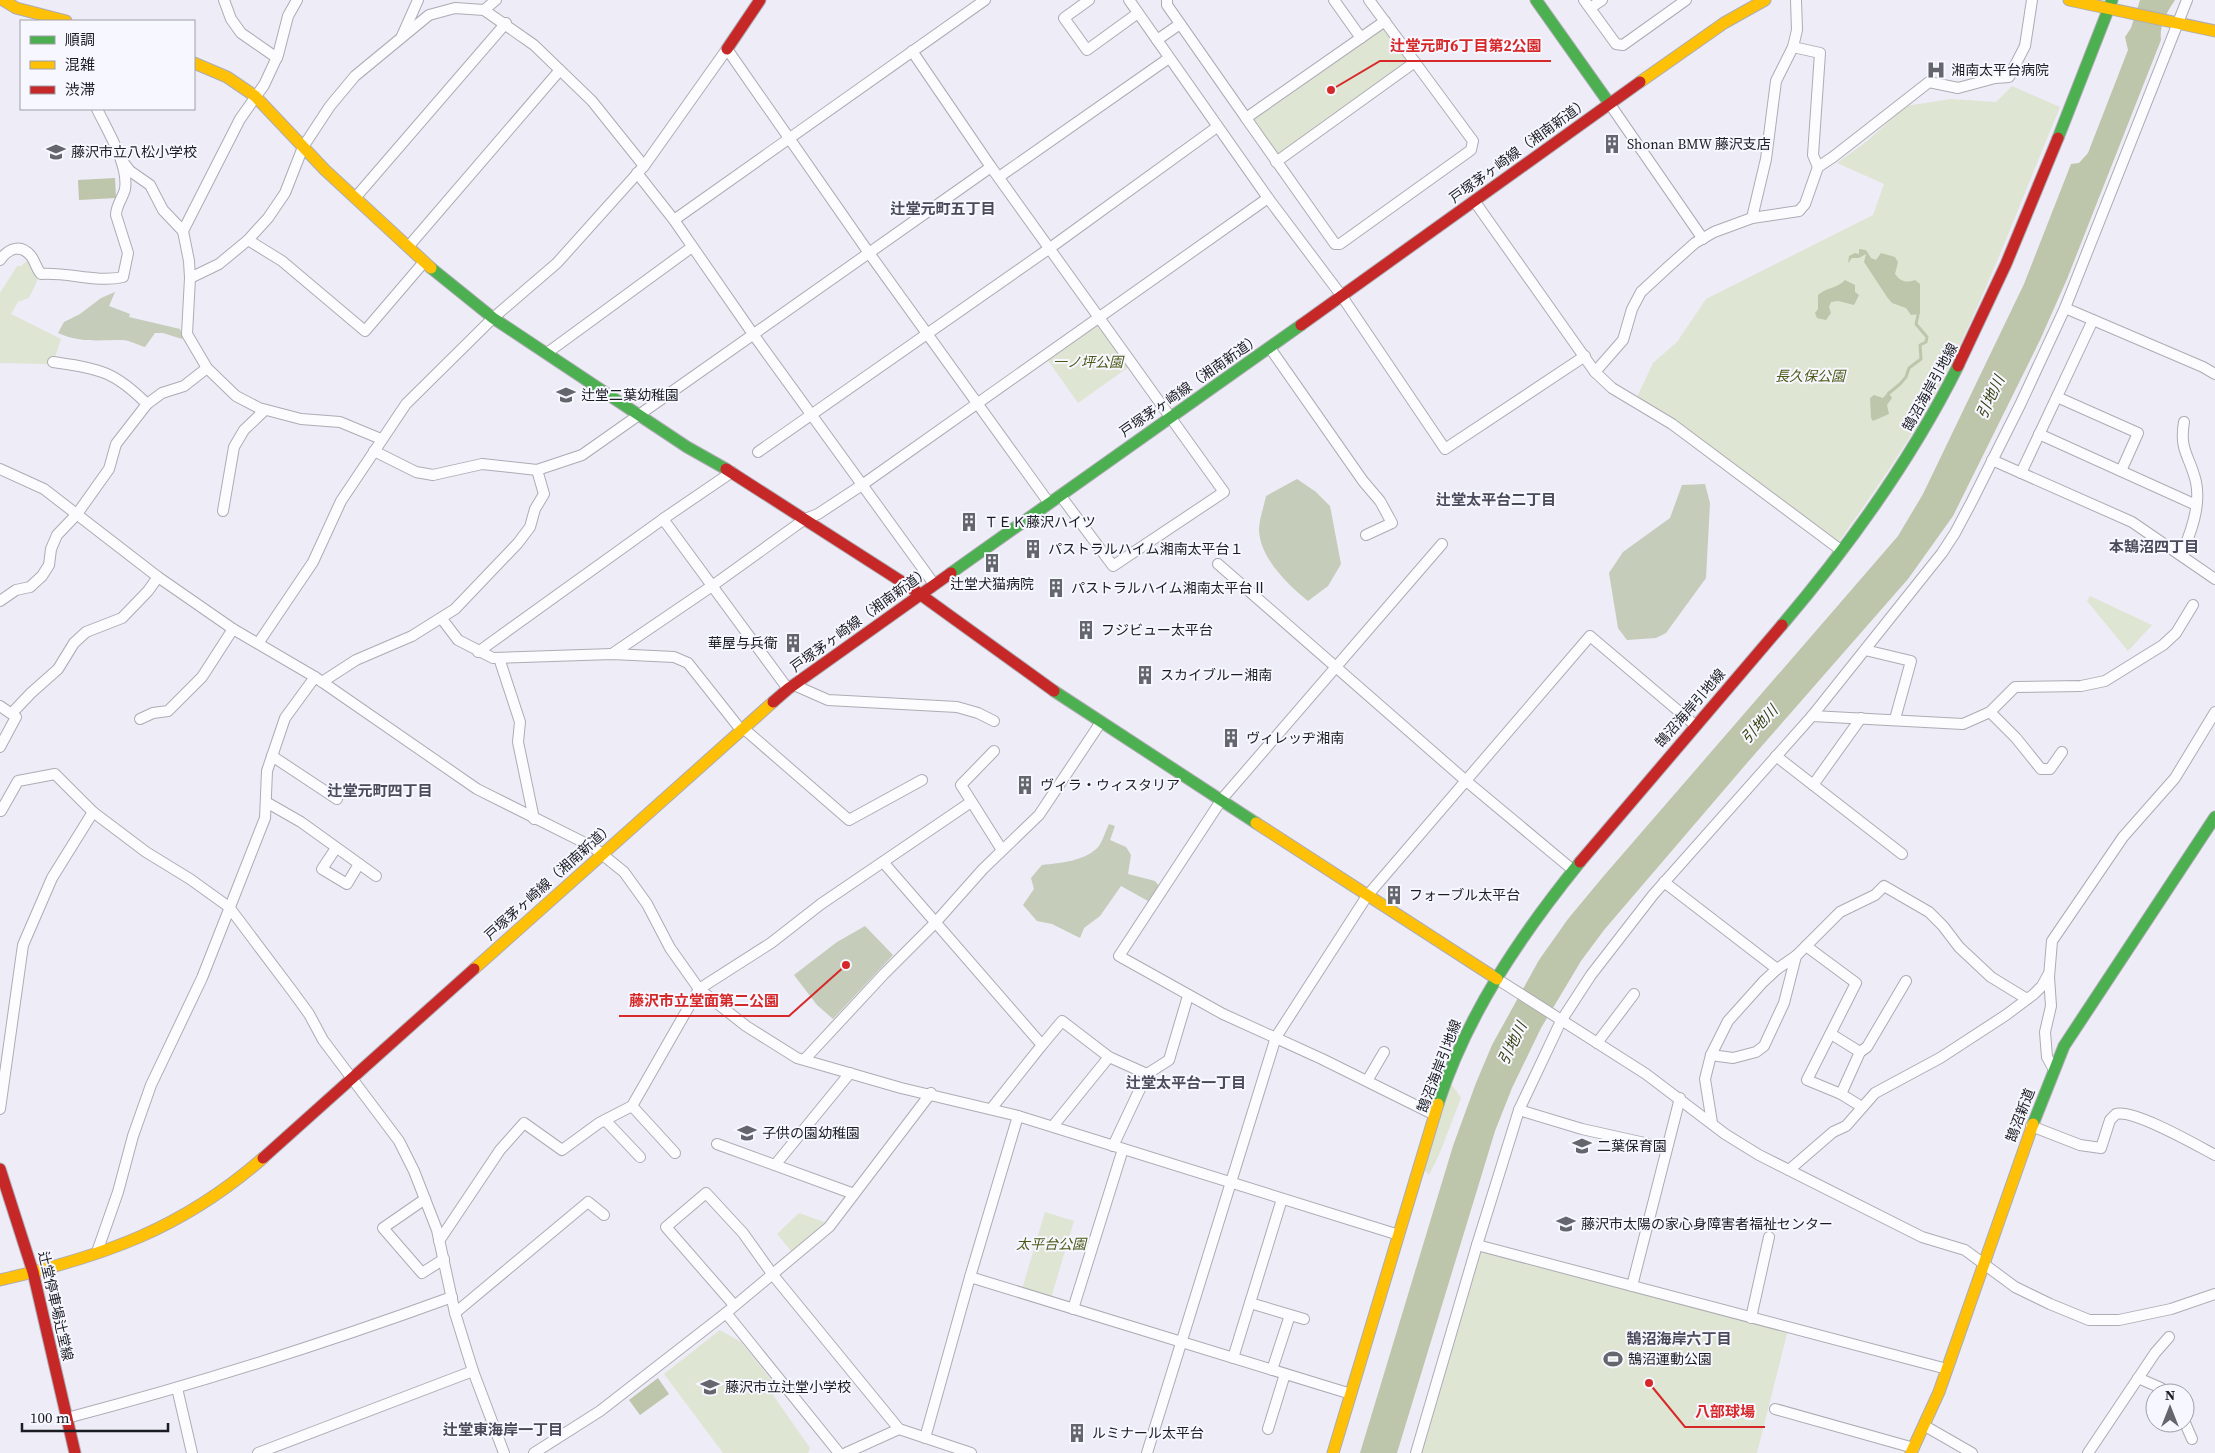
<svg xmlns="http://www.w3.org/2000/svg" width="2215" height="1453" font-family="'Source Serif 4','Noto Sans JP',serif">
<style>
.green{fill:#dfe5d3}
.forest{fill:#c5ccb9}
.water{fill:#bdc5aa}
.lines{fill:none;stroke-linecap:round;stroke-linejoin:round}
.stream{stroke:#bdc5aa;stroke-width:3}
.street-casing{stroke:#adacb4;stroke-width:12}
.fast-casing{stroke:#adacb4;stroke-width:13}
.slow-casing{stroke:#adacb4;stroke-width:13}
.jam-casing{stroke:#adacb4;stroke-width:13}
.street{stroke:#fcfcfe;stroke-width:10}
.fast{stroke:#4caf50;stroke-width:11}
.slow{stroke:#ffc107;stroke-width:11}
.jam{stroke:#c62828;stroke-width:11}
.labels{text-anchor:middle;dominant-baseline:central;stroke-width:4;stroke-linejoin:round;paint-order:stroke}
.poi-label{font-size:14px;fill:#1c1c23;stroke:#f7f7ff;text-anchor:start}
.street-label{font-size:14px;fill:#1c1c23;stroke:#f7f7ff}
.park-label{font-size:14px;font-style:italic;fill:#4b5a17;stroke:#f7f7ff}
.neighbourhood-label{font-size:15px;font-weight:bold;fill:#4b4a5a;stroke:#f7f7ff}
.water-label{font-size:15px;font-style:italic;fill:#374210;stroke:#f7f7ff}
.leader{fill:none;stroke:#d62828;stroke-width:2}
.callout-dot{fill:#d62828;stroke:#f7f7ff;stroke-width:2}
.callout-label{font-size:15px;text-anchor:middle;font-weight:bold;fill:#d62828;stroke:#f7f7ff;stroke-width:4;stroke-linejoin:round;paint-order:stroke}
</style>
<rect width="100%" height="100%" fill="#edecf7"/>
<!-- green -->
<g class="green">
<path d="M1385 21 1415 62 1276 162 1246 118Z"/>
<path d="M2012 86 2060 107C2022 198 1988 291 1943 379 1913 437 1875 490 1838 543L1696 436 1637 397 1653 363 1677 342 1706 299 1873 215 1884 184 1837 163 1866 142 1906 106 1951 99 1996 102Z"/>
<path d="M28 260 39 277 29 298 18 302 11 314 61 339 52 366 44 364 0 363V293L17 266H21Z"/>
<path d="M1099 322 1130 366 1078 403 1047 359Z"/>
<path d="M2090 596 2152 625 2128 651 2087 601Z"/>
<path d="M1448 1079 1461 1098 1439 1155 1429 1175 1420 1166Z"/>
<path d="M1045 1212 1074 1221 1051 1298 1022 1289Z"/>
<path d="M799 1213 827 1223 792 1252 777 1234Z"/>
<path d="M1483 1251 1788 1330 1757 1453H1419L1479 1253Z"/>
<path d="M720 1330 741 1342 779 1390 773 1395 810 1448 808 1453H723L664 1374Z"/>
</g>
<!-- forest -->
<g class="forest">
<path d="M115 292 109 306 130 314 129 317 180 329 183 337 182 339 163 333H155L145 347C138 345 129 340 122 340 99 340 79 343 58 333L64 322 80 314 101 298Z"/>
<path d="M1297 479 1316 492 1330 506 1341 564 1328 586 1308 601C1288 585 1260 558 1259 530 1259 520 1264 506 1266 496Z"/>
<path d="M1705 484 1710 503 1706 578 1666 633 1656 638 1627 640 1618 628 1609 573 1623 552 1670 518 1682 485Z"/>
<path d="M1109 824 1115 826 1110 840 1126 847 1131 855 1128 874 1155 881 1159 886 1148 901 1121 886 1100 916 1084 928 1080 938 1052 924 1037 921 1023 905 1034 889 1031 878 1042 865C1061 863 1086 861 1099 846 1103 840 1106 830 1109 824Z"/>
<path d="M865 926 893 955 833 1019 817 1005 794 975 837 942Z"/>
</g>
<!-- water -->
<g class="water">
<path d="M2140 0H2175C2167 12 2159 25 2161 40L2067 279 2040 340 1953 516 1908 579 1747 763 1604 930 1581 961 1541 1028 1512 1088 1495 1131 1397 1453H1360L1453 1146 1476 1083 1492 1045 1539 960 1568 919 1602 878 1898 536 1923 494 2024 284 2071 164 2079 163 2088 153 2128 50 2125 37 2131 28Z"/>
<path d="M115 178 116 198 79 200 78 180Z"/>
<path d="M1859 249 1866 250 1871 258 1876 260 1881 253 1895 257 1898 262 1895 274C1901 282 1906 283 1915 280L1920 284V314L1911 315 1906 308 1892 303 1887 297 1864 262 1866 254 1859 258H1852L1848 263 1849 256 1855 253 1859 254Z"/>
<path d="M1845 280 1855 285V292L1859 295 1854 305 1838 301 1831 302 1829 307 1831 313 1826 320 1817 318 1815 313 1818 309V295C1825 288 1838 288 1845 280Z"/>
<path d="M1888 392 1892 398 1887 405 1889 414 1873 421 1871 418 1870 398 1874 395 1883 398Z"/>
<path d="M658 1378 669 1394 640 1415 629 1400Z"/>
</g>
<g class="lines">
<!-- stream -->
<path class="stream" d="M1889 393 1900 384 1906 377 1909 368 1921 359 1920 345 1926 342 1927 337 1916 324 1918 315"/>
<!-- street casing -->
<g class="street-casing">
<g id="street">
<path d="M224 0 231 19 241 33 277 58"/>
<path d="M297 0 288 16 278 55 264 85 240 119 183 231 189 261 190 278 187 334 207 368 236 396 259 408 301 419 340 422 381 439"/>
<path d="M1089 0 1064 18 1087 50 1138 13"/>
<path d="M1129 0 1268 198 1341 295 1445 449 1585 356"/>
<path d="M1167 0V5L1246 118"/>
<path d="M1334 0 1361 38"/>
<path d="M1369 0C1404 47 1438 94 1473 141L1471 150 1340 244H1335L1246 118 1385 21"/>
<path d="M1584 0 1616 44 1623 45 1686 0"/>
<path d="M1590 8 1602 0"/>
<path d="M484 10 496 0"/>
<path d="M402 36 418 0"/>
<path d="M1157 40 1180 24"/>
<path d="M1793 47 1820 53 1813 155 1818 167"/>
<path d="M912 51 991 167 1224 492 1113 566 1060 495"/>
<path d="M1609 103 1703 239"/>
<path d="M123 162 130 171 150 185 163 210 183 231"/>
<path d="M1276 162 1415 62"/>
<path d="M637 173 674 220 753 334 934 584"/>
<path d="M999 177 1169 58"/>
<path d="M355 198 506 23"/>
<path d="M1475 202 1595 372 1612 388 1672 424 1842 551"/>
<path d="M1752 218 1766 159 1776 81 1793 47 1797 30 1796 0"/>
<path d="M674 220 985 0"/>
<path d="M248 240 282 261 365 331 424 262"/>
<path d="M408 247 560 70"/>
<path d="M0 260C8 249 20 243 31 256 35 261 36 268 41 274 69 272 95 283 123 277L128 253 116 215C116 205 123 198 125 189 129 165 107 130 97 109"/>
<path d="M190 278 219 264 248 240 268 218 285 193 303 147 330 106 355 76 429 15 455 8 484 10 534 45 592 101 644 166"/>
<path d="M2065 308 2203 367 2215 374"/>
<path d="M1270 348 1363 481 1380 501 1392 523 1366 535"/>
<path d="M547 353 692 247"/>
<path d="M53 362C99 369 113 370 147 404"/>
<path d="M1595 372 1623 340 1632 309 1641 292 1668 267 1695 243 1714 232 1752 218 1799 211 1805 204 1818 167 1833 157 1929 82 1958 88 1995 78 2009 77 2025 46 2032 0"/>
<path d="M2057 397 2138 433 2121 471"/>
<path d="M2039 434 2196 505"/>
<path d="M374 451 416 472 433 475 482 464 537 470 582 455 991 167"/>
<path d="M758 452 1050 248 1217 127"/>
<path d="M1992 460 2132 522 2215 579"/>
<path d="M0 469 44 489 158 577 233 629 315 677 477 789 593 847 624 872 647 904 670 948 699 989 746 1026 797 1058 901 1088 1018 1116 1399 1235"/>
<path d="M2021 473 2093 320"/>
<path d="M223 511 234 447 244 430 265 410"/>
<path d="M663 519 788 689"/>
<path d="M2181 555C2191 533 2201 506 2196 482 2190 456 2179 451 2184 422"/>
<path d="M1218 564 1465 780 1573 870"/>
<path d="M0 601 16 590 30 587 42 576 49 565 51 549 57 535 77 514 109 469 116 444 147 404 162 393 184 386 207 368"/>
<path d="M442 619 458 640 493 658 612 654 674 657 688 663 741 730"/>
<path d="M259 642 313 562 341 501 406 404 493 318 557 263 644 166 727 49 869 253 1049 503"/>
<path d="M1865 650 1911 661 1895 719"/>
<path d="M478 652 663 519 732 472"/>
<path d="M612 654 712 586 805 519 818 514 862 485 1268 198"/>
<path d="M499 658 520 722 518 742 534 819"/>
<path d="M322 682 356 660 412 636 455 609 518 543 530 527 535 509 544 494 537 470"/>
<path d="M794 685 828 700 957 707 978 713 994 721"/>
<path d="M0 706 16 717 0 747"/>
<path d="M1990 712 2016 738 2041 769H2050L2062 752"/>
<path d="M12 713 31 693 58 669 74 643 86 632 122 618 148 591 158 577"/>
<path d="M1812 716 1963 724 1990 712 2015 687 2081 686 2105 681 2163 645 2176 633 2193 605"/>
<path d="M140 719 153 713 168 711 202 677 233 629"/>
<path d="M743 728 849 820 922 780"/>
<path d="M994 751 961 785 1002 850"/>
<path d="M272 756 337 799"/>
<path d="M1776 756 1902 854"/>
<path d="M1813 785 1861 718"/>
<path d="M266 802 301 822 376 876"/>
<path d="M1 811 18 781 55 774 93 812 146 852 190 879 229 907 293 992 309 1014 323 1040 399 1141 414 1171 437 1230 455 1313 473 1371 504 1453"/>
<path d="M336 848 322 869 347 884 359 864"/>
<path d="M883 862 1042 1045 991 1109"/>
<path d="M1664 882 1777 969"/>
<path d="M1806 946 1856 983 1807 1080 1841 1094 1862 1107"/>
<path d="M1497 979 1646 1074 1725 1134 1759 1155 1922 1237 1965 1250 2015 1287 2050 1304 2089 1320H2119L2171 1309 2215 1294"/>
<path d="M1831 1034 1860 1052"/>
<path d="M1597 1043 1634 994"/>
<path d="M1042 1045 1062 1021 1109 1057 1147 1074"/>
<path d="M1711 1055 1733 1058 1756 1052 1764 1046 1784 1003 1796 956"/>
<path d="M805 1059 884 974 935 923 983 869 1039 815 1101 722"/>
<path d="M2053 1068 2047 1057 2045 1032 2051 1006 2049 977 2052 941 2123 837 2175 778 2215 712"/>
<path d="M1367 1081 1384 1052"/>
<path d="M1841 1094 1860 1052 1867 1047 1906 981"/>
<path d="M632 1106 675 1153"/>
<path d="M0 1109 23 945 52 878 93 812"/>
<path d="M1519 1110 1582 1129 1667 1148"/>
<path d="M1435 1115 1322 1059 1223 1014 1119 956 1222 799 1442 544"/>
<path d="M605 1120 640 1157"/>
<path d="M1712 1123 1705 1079 1711 1055 1728 1021 1763 982 1777 969 1796 956 1840 912 1875 895 1884 886 1929 912 1943 926 1959 947 1991 977 2027 999"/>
<path d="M1053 1126 1109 1057"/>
<path d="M2031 1126 2080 1145 2101 1148 2110 1120 2116 1114C2134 1109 2196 1145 2215 1155"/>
<path d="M717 1144 854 1194"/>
<path d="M1113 1146 1147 1074 1169 1060 1188 996"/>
<path d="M775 1165 850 1073"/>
<path d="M1789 1170 1833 1132 1846 1126 1875 1093 1940 1058 2006 1015 2034 994 2042 986 2048 975"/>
<path d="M425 1199 383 1228 422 1273 444 1259"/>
<path d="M439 1241 500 1150 524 1123 562 1150 599 1123 632 1106 699 989 771 943 821 904 971 802"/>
<path d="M1477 1245 1947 1369"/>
<path d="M97 1252 118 1192 133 1136 151 1085 202 978 265 818 267 771 285 718 315 677"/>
<path d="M970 1277 1351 1394"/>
<path d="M1632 1286 1680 1098"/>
<path d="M1250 1303 1304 1319"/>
<path d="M734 1305 666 1227 706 1193 743 1233 773 1275 899 1429 971 1453"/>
<path d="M1073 1309 1123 1149"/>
<path d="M455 1313 588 1202 604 1215"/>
<path d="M726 1313 839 1453"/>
<path d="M1751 1318 1769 1237"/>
<path d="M1233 1358 1282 1199"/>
<path d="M1272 1370 1290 1315"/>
<path d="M2138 1378 2161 1388 2166 1393"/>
<path d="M177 1388 192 1453"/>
<path d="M1775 1409 1914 1448"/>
<path d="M67 1418C197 1384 326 1343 452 1297"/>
<path d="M2185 1423 2192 1439"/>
<path d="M1925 1426 1972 1453"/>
<path d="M1268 1429 1285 1374"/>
<path d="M925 1438 970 1277 1018 1116"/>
<path d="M258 1453 473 1371"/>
<path d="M534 1453 600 1411 726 1313 829 1227 931 1093"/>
<path d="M846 1453 899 1429"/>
<path d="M1147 1453 1276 1037 1367 896 1590 636 1695 725"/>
<path d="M1416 1453 1477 1245 1519 1110 1561 1021 1591 975 1653 895 1812 716 1942 553 1955 533 1972 501 2020 405 2065 308 2187 0"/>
<path d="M2088 1453 2155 1353 2169 1337"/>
</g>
</g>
<!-- fast casing -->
<g class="fast-casing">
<g id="fast">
<path d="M1536 0 1609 103"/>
<path d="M2058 138 2112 0"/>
<path d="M431 268 493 318 687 447 726 469"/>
<path d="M951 573 1301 325"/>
<path d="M1782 625C1850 545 1911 460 1958 366"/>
<path d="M1054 691 1256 823"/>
<path d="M1438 1104C1467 1014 1521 935 1580 862"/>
<path d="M2033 1124 2064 1046 2215 817"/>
</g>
</g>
<!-- slow casing -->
<g class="slow-casing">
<g id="slow">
<path d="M3 0 16 8 66 21"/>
<path d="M2069 0 2215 31"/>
<path d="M194 63 227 77 255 96 325 170 431 268"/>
<path d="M1640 82 1724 23 1765 0"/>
<path d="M1256 823 1497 979"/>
<path d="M474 969 773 702"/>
<path d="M0 1280C104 1256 182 1229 263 1158"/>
<path d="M1333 1453 1438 1104"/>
<path d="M1911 1453 1939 1392 2033 1124"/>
</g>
</g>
<!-- jam casing -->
<g class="jam-casing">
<g id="jam">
<path d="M727 49 760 0"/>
<path d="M1301 325 1640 82"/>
<path d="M1958 366 2006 264 2058 138"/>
<path d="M726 469 910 587 1054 691"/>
<path d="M773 702 788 689 951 573"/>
<path d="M1580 862 1782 625"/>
<path d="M263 1158 474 969"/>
<path d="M0 1169 33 1272 75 1453"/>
</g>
</g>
<!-- street -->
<use href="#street" class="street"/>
<!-- fast -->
<use href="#fast" class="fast"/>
<!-- slow -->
<use href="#slow" class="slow"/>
<!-- jam -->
<use href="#jam" class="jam"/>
</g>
<!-- icons -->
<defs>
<g id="hospital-bare" transform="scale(1.5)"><path d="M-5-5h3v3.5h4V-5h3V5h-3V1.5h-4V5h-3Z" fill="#65656d" stroke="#f7f7ff" stroke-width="2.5" paint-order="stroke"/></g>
<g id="building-bare" transform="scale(1.5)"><path d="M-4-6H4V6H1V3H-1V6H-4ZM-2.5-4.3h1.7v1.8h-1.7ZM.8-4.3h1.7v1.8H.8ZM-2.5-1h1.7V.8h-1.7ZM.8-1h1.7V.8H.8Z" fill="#65656d" stroke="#f7f7ff" stroke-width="2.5" paint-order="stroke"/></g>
<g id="school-bare" transform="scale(1.5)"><path d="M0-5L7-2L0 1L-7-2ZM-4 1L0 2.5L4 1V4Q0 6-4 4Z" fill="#65656d" stroke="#f7f7ff" stroke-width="2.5" paint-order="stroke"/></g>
<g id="stadium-bare" transform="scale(1.5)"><path d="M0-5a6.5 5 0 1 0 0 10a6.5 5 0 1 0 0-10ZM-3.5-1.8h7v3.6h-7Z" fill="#65656d" stroke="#f7f7ff" stroke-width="2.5" paint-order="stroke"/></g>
</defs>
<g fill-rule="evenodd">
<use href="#hospital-bare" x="1936" y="70"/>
<use href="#building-bare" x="1612" y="144"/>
<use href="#school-bare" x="56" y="152"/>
<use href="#school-bare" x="566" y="395"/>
<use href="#building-bare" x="969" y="522"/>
<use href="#building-bare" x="1033" y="549"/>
<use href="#building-bare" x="992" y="563"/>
<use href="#building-bare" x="1056" y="588"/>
<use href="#building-bare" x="1086" y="630"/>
<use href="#building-bare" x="793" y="643"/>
<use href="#building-bare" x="1145" y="675"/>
<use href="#building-bare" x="1231" y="738"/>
<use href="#building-bare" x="1025" y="785"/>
<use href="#building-bare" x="1394" y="895"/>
<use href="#school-bare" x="747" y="1133"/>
<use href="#school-bare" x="1582" y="1146"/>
<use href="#school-bare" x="1566" y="1224"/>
<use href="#stadium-bare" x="1613" y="1359"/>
<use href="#school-bare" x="710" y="1387"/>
<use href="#building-bare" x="1077" y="1433"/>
</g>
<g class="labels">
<!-- poi labels -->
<g class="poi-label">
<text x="1951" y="70">湘南太平台病院</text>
<text x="1627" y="144">Shonan BMW 藤沢支店</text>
<text x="71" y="152">藤沢市立八松小学校</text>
<text x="581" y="395">辻堂二葉幼稚園</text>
<text x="984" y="522">ＴＥＫ藤沢ハイツ</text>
<text x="1048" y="549">パストラルハイム湘南太平台１</text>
<text x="992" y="584" text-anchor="middle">辻堂犬猫病院</text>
<text x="1071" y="588">パストラルハイム湘南太平台Ⅱ</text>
<text x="1101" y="630">フジビュー太平台</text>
<text x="778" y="643" text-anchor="end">華屋与兵衛</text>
<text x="1160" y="675">スカイブルー湘南</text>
<text x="1246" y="738">ヴィレッヂ湘南</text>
<text x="1040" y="785">ヴィラ・ウィスタリア</text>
<text x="1409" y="895">フォーブル太平台</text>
<text x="762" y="1133">子供の園幼稚園</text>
<text x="1597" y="1146">二葉保育園</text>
<text x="1581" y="1224">藤沢市太陽の家心身障害者福祉センター</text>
<text x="1628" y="1359">鵠沼運動公園</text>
<text x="725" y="1387">藤沢市立辻堂小学校</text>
<text x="1092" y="1433">ルミナール太平台</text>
</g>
<!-- street labels -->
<g class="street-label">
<text transform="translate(1519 150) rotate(-36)">戸塚茅ヶ崎線（湘南新道）</text>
<text transform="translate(1190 385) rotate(-35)">戸塚茅ヶ崎線（湘南新道）</text>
<text transform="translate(1930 387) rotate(-61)">鵠沼海岸引地線</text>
<text transform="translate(860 619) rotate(-36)">戸塚茅ヶ崎線（湘南新道）</text>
<text transform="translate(1690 708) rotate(-49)">鵠沼海岸引地線</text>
<text transform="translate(549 881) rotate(-42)">戸塚茅ヶ崎線（湘南新道）</text>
<text transform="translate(1439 1066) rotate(-69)">鵠沼海岸引地線</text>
<text transform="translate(2020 1115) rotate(-69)">鵠沼新道</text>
<text transform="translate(56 1306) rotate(77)">辻堂停車場辻堂線</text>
</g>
<!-- park labels -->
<g class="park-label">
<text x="1088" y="362">一ノ坪公園</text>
<text x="1810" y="376">長久保公園</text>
<text x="1051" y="1244">太平台公園</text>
</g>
<!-- neighbourhood labels -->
<g class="neighbourhood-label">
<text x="943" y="208">辻堂元町五丁目</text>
<text x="1496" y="499">辻堂太平台二丁目</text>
<text x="2154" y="546">本鵠沼四丁目</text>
<text x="380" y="790">辻堂元町四丁目</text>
<text x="1186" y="1082">辻堂太平台一丁目</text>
<text x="1679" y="1338">鵠沼海岸六丁目</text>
<text x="503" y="1429">辻堂東海岸一丁目</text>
</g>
<!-- water labels -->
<g class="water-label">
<text transform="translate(1990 397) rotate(-65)">引地川</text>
<text transform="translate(1759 724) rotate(-47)">引地川</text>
<text transform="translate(1512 1043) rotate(-64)">引地川</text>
</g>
</g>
<!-- callouts -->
<path class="leader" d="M1331 90L1380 61H1551M846 965L789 1016H619M1649 1383L1685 1427H1765"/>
<g class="callout-dot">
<circle cx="1331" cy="90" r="5"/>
<circle cx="846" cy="965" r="5"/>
<circle cx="1649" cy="1383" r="5"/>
</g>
<g class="callout-label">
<text x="1466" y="51">辻堂元町6丁目第2公園</text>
<text x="704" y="1006">藤沢市立堂面第二公園</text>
<text x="1725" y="1417">八部球場</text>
</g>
<!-- legend -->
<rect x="20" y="20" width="175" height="90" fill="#f7f7ff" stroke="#9f9fa7"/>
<rect x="30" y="36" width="25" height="8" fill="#4caf50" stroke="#9f9fa7"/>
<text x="65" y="45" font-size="15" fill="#1c1c23">順調</text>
<rect x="30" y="61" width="25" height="8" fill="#ffc107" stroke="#9f9fa7"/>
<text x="65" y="70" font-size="15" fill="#1c1c23">混雑</text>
<rect x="30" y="86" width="25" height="8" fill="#c62828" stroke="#9f9fa7"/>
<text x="65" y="95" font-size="15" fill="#1c1c23">渋滞</text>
<!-- north arrow -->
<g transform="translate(2170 1408)"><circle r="24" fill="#f7f7ff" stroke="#9f9fa7"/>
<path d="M0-4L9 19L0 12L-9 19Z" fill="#65656d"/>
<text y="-8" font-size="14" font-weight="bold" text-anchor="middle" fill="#1c1c23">N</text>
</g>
<!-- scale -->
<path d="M22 1423v8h146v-8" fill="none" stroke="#1c1c23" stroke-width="2.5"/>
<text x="30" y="1423" font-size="15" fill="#1c1c23" stroke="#f7f7ff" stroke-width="4" paint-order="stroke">100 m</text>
</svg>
